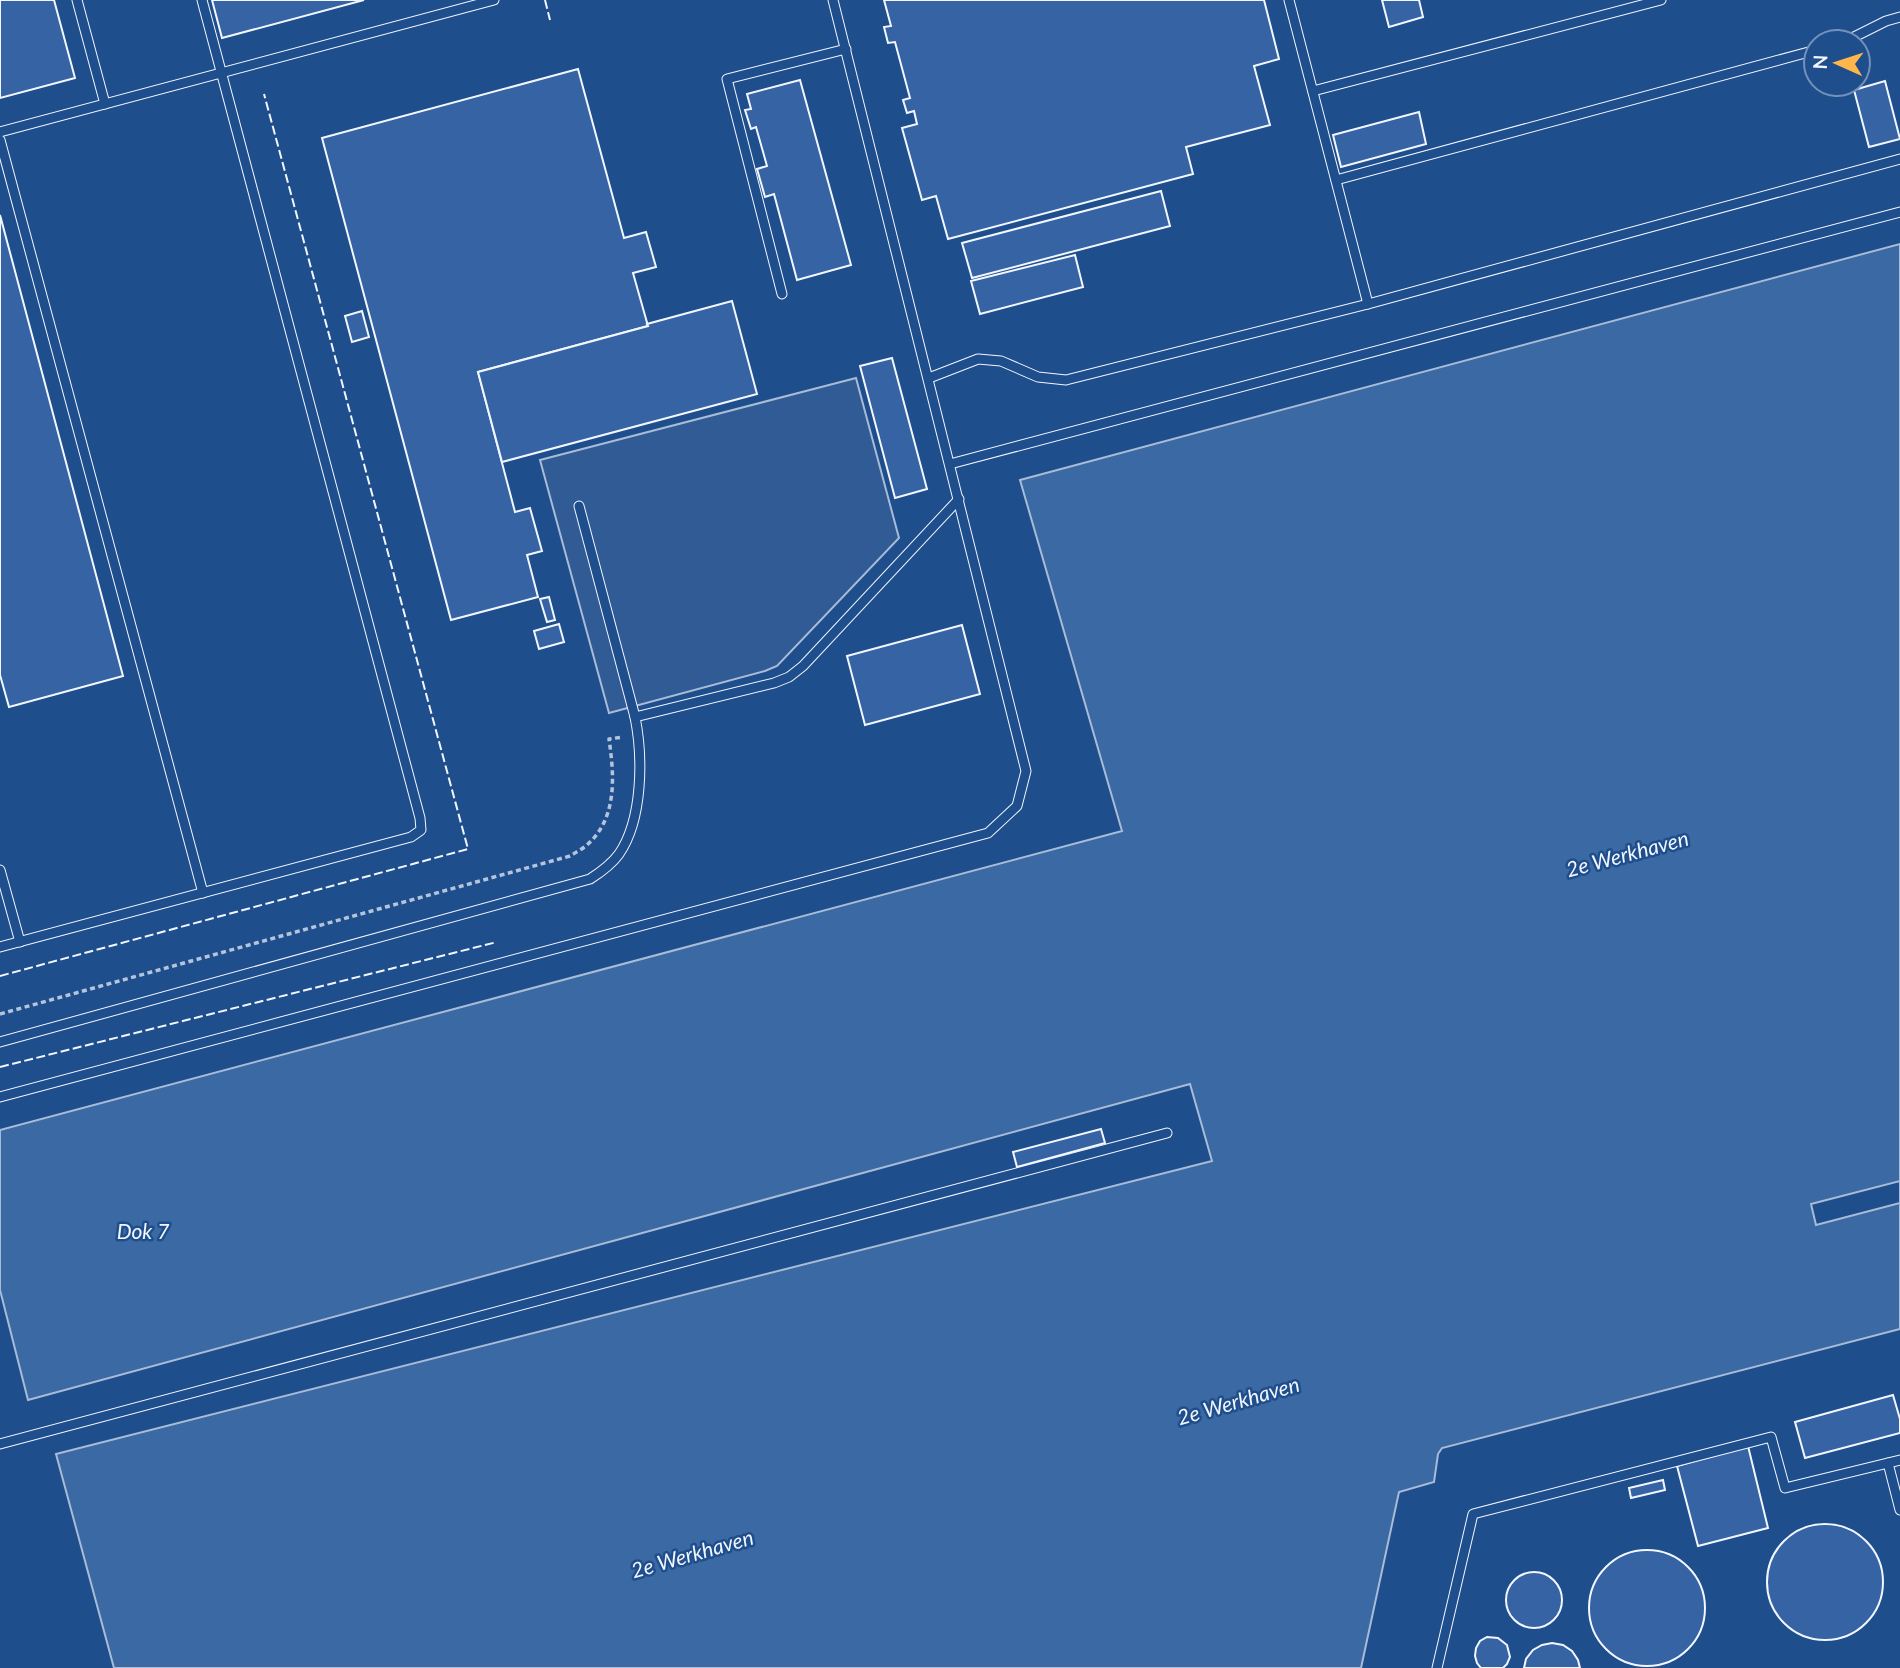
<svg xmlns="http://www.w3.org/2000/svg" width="1900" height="1668" font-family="Lato,sans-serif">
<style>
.parking{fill:#305b95;stroke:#a8bbd7;stroke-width:2}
.water{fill:#3b69a3;stroke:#a8bbd7;stroke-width:2}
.pier{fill:#1f4e8c;stroke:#a8bbd7;stroke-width:2}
.building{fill:#3563a3;stroke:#f2f6ff;stroke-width:2}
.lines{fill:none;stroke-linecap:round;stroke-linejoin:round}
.service-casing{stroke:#f2f6ff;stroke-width:11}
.path{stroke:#b3c4dc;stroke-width:3.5;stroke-dasharray:5 3.5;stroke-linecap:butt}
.service{stroke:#1f4e8c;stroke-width:9}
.fence{stroke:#f2f6ff;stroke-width:2;stroke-dasharray:9 3.5;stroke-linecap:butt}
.labels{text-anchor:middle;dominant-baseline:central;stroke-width:5;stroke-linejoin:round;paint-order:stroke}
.water-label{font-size:21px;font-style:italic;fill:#f2f6ff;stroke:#1f4e8c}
</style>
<rect width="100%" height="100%" fill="#1f4e8c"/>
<!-- parking -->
<path class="parking" d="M856 378 899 538 777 666 765 671 609 713 540 460Z"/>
<!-- water -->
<path class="water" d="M1900 244V1329L1442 1448 1438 1454 1434 1482 1399 1492 1361 1668H114L56 1454 1212 1161 1190 1084 28 1400 0 1290V1130L1122 831 1020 480Z"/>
<!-- pier -->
<path class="pier" d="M1900 1181V1203L1816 1225 1811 1204Z"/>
<!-- building -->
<g class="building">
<path d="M0 0H54L75 78 0 98Z"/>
<path d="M212 0H364L222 38Z"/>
<path d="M884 0H1264L1279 59 1254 66 1270 125 1186 147 1193 174 948 239 936 196 922 200 902 128 917 124 914 111 907 113 903 100 910 98 895 42 888 43 884 27 891 26Z"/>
<path d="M1382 0H1419L1423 17 1389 27Z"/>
<path d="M578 69 624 238 646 232 656 267 633 273 648 326 478 372 515 512 530 508 542 551 527 555 538 597 451 620 322 138Z"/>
<path d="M800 80 851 265 797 280 774 194 765 197 757 169 767 166 756 127 751 129 745 110 751 109 747 94Z"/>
<path d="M1885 81 1900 139 1869 147 1854 90Z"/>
<path d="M1419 112 1426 144 1341 167 1333 135Z"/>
<path d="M1161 191 1170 226 972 278 962 243Z"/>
<path d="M0 215 123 676 9 707 0 675Z"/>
<path d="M1075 255 1083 287 980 314 971 281Z"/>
<path d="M732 301 757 394 502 462 478 372 648 326 647 324Z"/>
<path d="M362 311 369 337 352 342 345 316Z"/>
<path d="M892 358 927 489 895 498 860 366Z"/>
<path d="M549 597 555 620 547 622 540 599Z"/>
<path d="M559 624 564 642 539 649 534 631Z"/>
<path d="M962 625 980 694 865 725 847 656Z"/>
<path d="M1101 1129 1105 1143 1017 1167 1013 1152Z"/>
<path d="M1893 1395 1900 1419V1433L1805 1458 1795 1422Z"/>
<path d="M1748 1446 1768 1528 1698 1546 1677 1466Z"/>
<path d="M1663 1480 1665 1490 1631 1498 1629 1488Z"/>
<circle cx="1825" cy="1582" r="58"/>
<circle cx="1647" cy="1608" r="58"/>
<circle cx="1534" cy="1600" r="28"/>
<path d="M1487 1637 1498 1638 1507 1645 1510 1657 1507 1664 1503 1668H1481L1477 1663 1475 1656 1476 1648 1480 1641Z"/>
<path d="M1552 1643 1563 1645 1572 1651 1578 1660 1580 1668H1524L1526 1659 1533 1650 1542 1645Z"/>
</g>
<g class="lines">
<!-- service casing -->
<g class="service-casing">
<g id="service">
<path d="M77 0 105 104"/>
<path d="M1289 0 1368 304"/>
<path d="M1844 42 1886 21 1900 17"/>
<path d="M1313 91 1661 0"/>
<path d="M0 132 494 0"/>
<path d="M0 140 203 893"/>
<path d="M1336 180 1816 50"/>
<path d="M782 294 727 79 846 49"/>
<path d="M929 378 978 359 1001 361 1038 377 1066 380 1368 304 1900 159"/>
<path d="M950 464 1900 212"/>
<path d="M579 506 635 717"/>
<path d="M0 870 20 942"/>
<path d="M0 947 411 837 421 830 420 818 202 0"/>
<path d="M0 1042 590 879C601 872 611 865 619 854 643 819 643 757 635 717L774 683 789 677 803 666 959 499"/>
<path d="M0 1097 988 833 1017 806 1026 771 833 0"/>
<path d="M0 1444 1167 1133"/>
<path d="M1888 1463 1900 1510"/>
<path d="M1437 1668 1473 1514 1771 1437 1785 1488 1900 1460"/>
</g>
</g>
<!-- path -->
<path class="path" d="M0 1014 570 856C576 852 583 849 588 844 618 817 614 774 609 739L623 737"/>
<!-- service -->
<use href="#service" class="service"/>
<!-- fence -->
<g class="fence">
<path d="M545 0 550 20"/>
<path d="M0 976 468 849 264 94"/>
<path d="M0 1067 497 942"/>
</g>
</g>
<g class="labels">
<!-- water labels -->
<g class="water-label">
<text transform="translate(1627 853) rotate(-15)">2e Werkhaven</text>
<text x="143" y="1230">Dok 7</text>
<text transform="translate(1238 1400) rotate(-16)">2e Werkhaven</text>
<text transform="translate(692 1553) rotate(-16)">2e Werkhaven</text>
</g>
</g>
<!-- north arrow -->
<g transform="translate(1837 63) rotate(273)"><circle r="33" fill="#1f4e8c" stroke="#7391ba" stroke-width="2"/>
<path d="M0-5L12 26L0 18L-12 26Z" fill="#ffb74d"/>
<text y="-10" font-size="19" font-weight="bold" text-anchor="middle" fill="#f2f6ff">N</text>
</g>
</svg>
